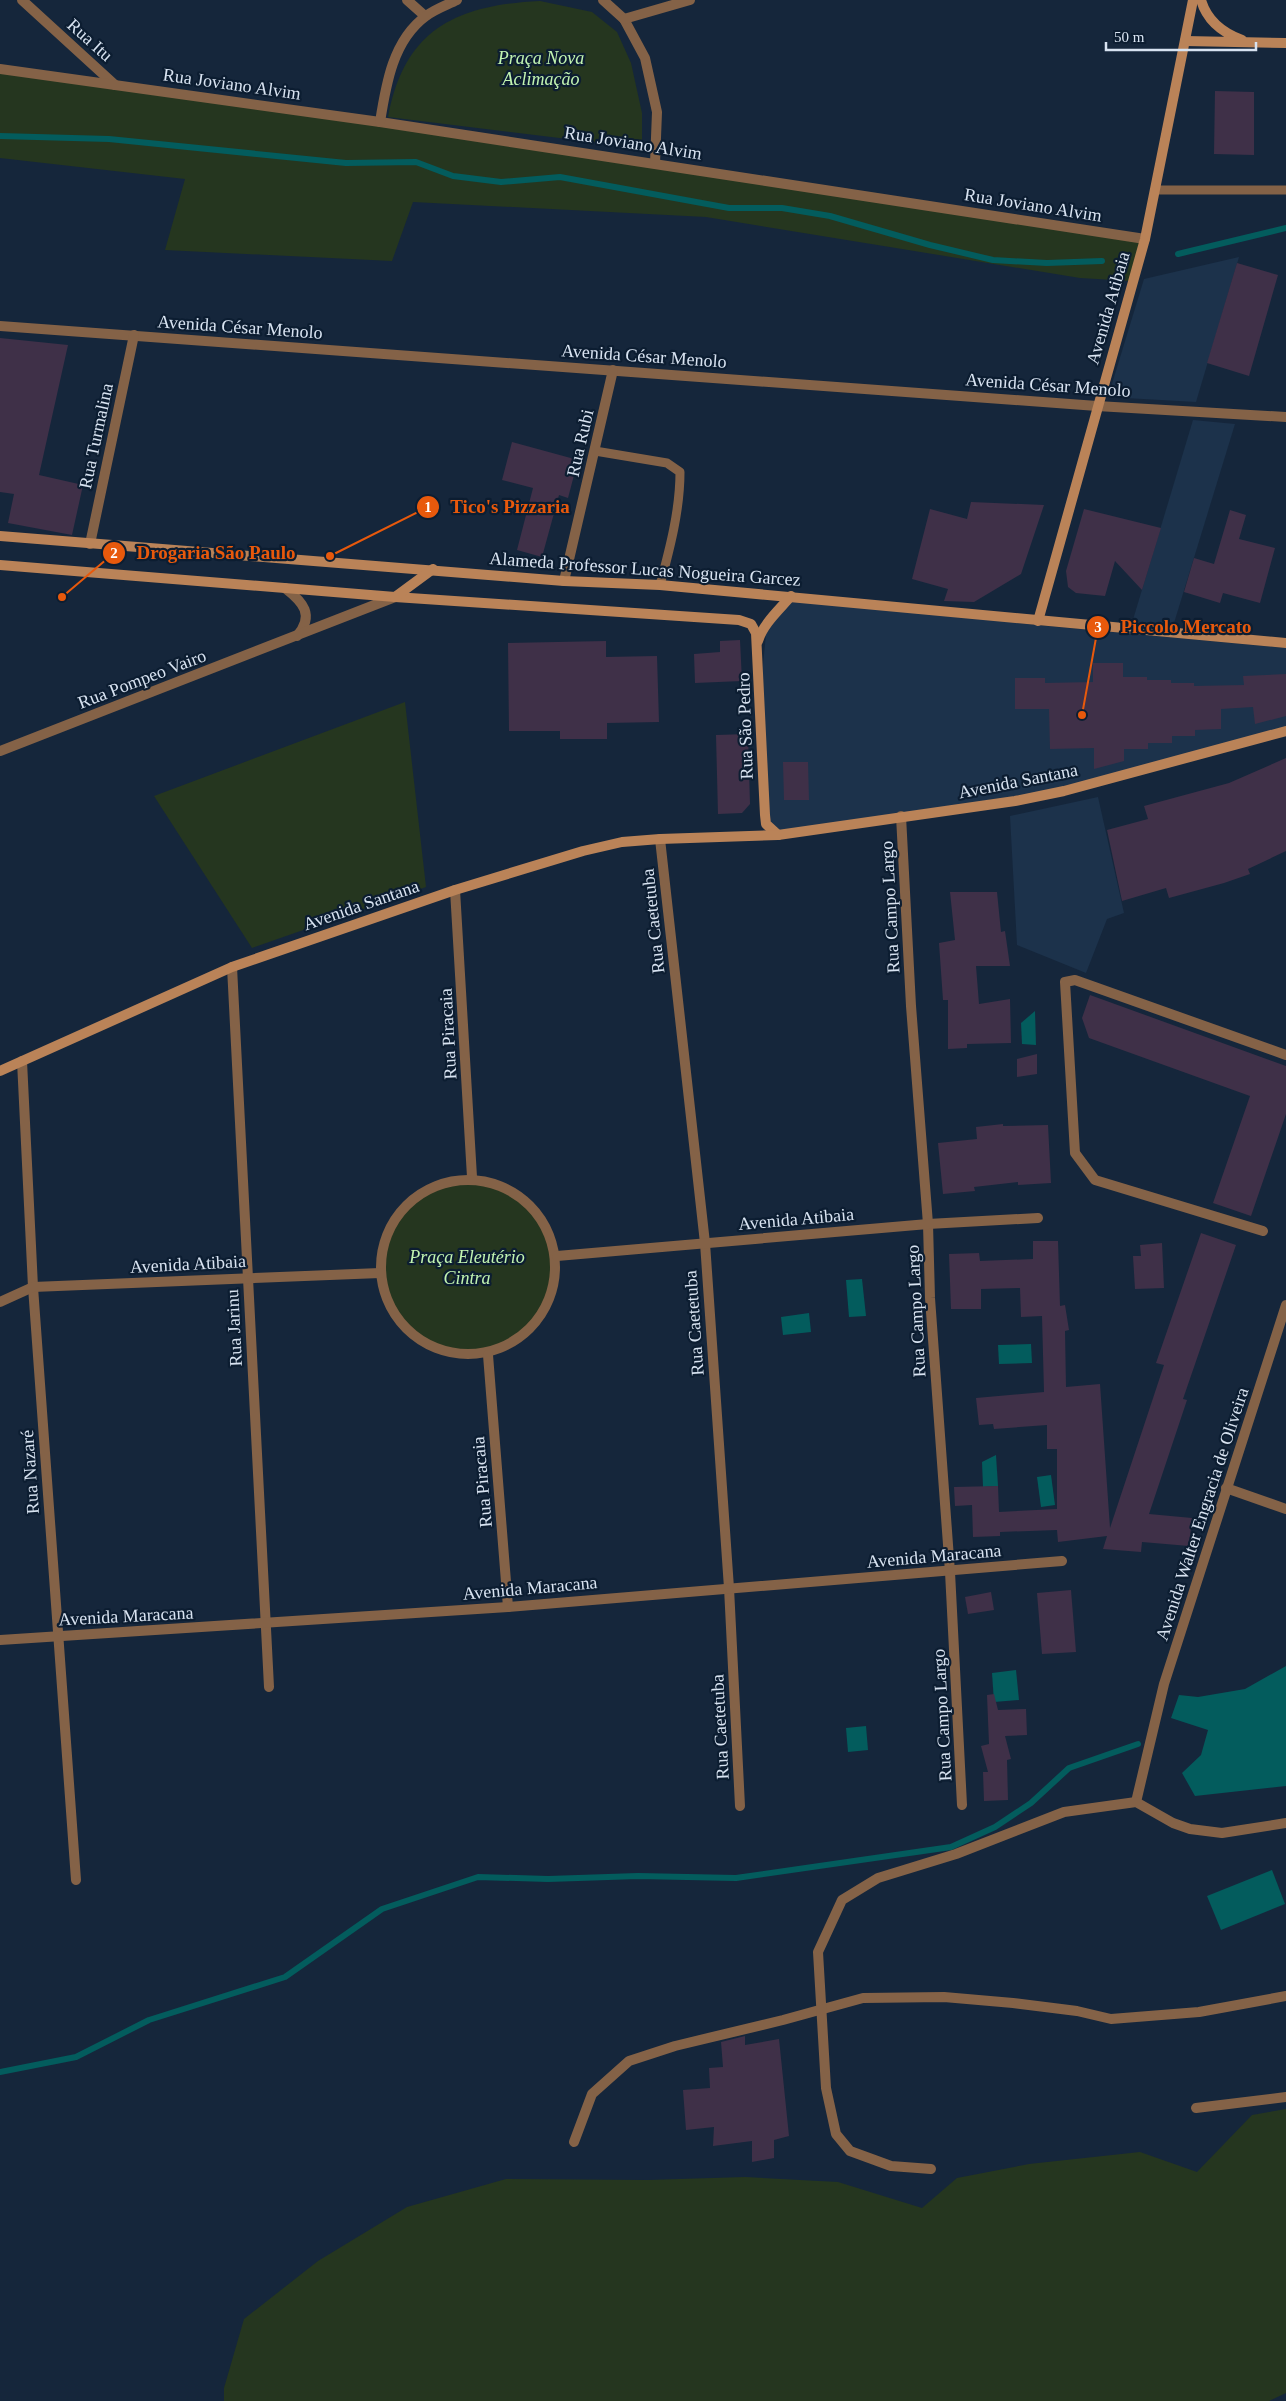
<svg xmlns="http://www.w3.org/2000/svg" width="1286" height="2401" font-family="Georgia,serif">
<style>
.built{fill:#1c324b}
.green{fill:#25361f}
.water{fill:#035c5d}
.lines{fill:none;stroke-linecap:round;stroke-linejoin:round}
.stream{stroke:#035c5d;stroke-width:6}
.building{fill:#3f3048}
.lane{stroke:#846247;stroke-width:9}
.street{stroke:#846247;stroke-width:10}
.secondary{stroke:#ba8358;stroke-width:10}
.labels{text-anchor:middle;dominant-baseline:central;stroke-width:4.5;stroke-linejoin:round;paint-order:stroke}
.street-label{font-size:18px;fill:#d8e3f1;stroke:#0c1d31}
.park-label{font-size:18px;font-style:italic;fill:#c2f4b1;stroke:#0c1d31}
.leader{fill:none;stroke:#e8590c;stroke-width:2}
.callout-dot{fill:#e8590c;stroke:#0c1d31;stroke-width:2}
.mark-label{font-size:15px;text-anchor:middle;font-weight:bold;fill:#fff}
.callout-label{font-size:19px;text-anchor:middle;font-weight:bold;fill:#e8590c;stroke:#0c1d31;stroke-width:4.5;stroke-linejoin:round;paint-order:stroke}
</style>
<rect width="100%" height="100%" fill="#15263b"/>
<!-- built -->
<g class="built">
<path d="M1239 257 1196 402 1108 397 1144 279Z"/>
<path d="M1193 420 1235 424 1174 623H1132Z"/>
<path d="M791 596 1036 625 1286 648V728L1000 806 778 835 765 815 759 706 767 624Z"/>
<path d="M1098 797 1124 913 1107 919 1086 973 1017 945 1010 816Z"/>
</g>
<!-- green -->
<g class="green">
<path d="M540 1 592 12 617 32 631 63 642 113V148L388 117C404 29 457 5 540 1Z"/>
<path d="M0 69 1142 240 1131 281 1080 278 706 217 413 202 392 261 165 250 185 179 0 158Z"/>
<path d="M405 702 426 887 252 948 154 796Z"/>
<circle cx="468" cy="1267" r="87"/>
<path d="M1286 2109V2393L1269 2401H224V2388L244 2319 318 2261 407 2207 506 2179 648 2180 745 2177 838 2182 922 2208 957 2178 1029 2164 1140 2152 1197 2172 1252 2115Z"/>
</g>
<!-- water -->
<g class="water">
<path d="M1035 1011 1036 1045 1022 1044 1021 1023Z"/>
<path d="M862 1279 866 1316 849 1317 846 1280Z"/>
<path d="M809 1313 811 1332 783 1335 781 1317Z"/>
<path d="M1031 1344 1032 1363 999 1364 998 1345Z"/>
<path d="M996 1455 998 1486 983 1487 982 1462Z"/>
<path d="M1051 1475 1055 1505 1041 1507 1037 1477Z"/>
<path d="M1286 1666V1786L1195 1796 1182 1773 1201 1755 1208 1730 1171 1718 1179 1695 1198 1697 1245 1689Z"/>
<path d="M1016 1670 1019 1700 994 1702 992 1673Z"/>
<path d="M866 1726 868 1750 848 1752 846 1728Z"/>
<path d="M1272 1870 1285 1904 1221 1930 1207 1896Z"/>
</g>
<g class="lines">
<!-- stream -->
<g class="stream">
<path d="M0 136 109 139 346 163 416 162 453 176 501 182 560 177 729 208H782L830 216 930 245 993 260 1047 263 1102 261"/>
<path d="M1178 254 1286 228"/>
<path d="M0 2072 76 2057 149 2020 285 1977 382 1909 478 1877 548 1879 638 1876 736 1878 951 1847 995 1827 1031 1803 1069 1768 1138 1744"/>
</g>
</g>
<!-- building -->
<g class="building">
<path d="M1215 91 1254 92V155L1214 154Z"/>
<path d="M1237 263 1278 275 1249 376 1207 363Z"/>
<path d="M0 338 68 345 39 475 83 485 72 535 8 523 14 494 0 492Z"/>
<path d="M512 442 578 460 568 498 559 495 542 557 517 550 533 488 502 480Z"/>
<path d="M971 502 1044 505 1021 574 974 602 944 601 948 589 912 579 930 509 967 519Z"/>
<path d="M1084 509 1161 528 1142 590 1115 561 1105 596 1076 593 1068 587 1066 571Z"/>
<path d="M1230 510 1246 515 1239 539 1275 548 1260 603 1223 593 1220 603 1184 592 1194 558 1214 564Z"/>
<path d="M740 640 742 681 695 683 694 654 720 652V641Z"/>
<path d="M606 641V657L657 656 659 722 607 723V739H560V731H509L508 643Z"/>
<path d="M1093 663H1123V677H1147V680H1171V683H1194V686L1244 685 1243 676 1286 674V716L1255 724 1253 707 1221 709V729L1195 730V736H1172V743H1148V749H1124V761L1094 769V748L1050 749 1049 709H1015V678H1045V683L1093 682Z"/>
<path d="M748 734 750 804 742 813 718 814 716 735Z"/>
<path d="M1286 758V851L1248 869 1250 874 1224 883 1169 898 1166 888 1122 901 1107 830 1148 819 1144 806 1229 783Z"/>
<path d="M783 762H808L809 800H784Z"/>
<path d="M950 892H997L1001 932 1005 931 1010 966H976L979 1004 1010 999 1011 1043 967 1044V1048L948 1049V1000H943L939 943 955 940Z"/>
<path d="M1090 995 1286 1066V1114L1251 1216 1213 1203 1250 1096 1089 1038 1082 1018Z"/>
<path d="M1037 1054V1074L1017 1077V1059Z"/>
<path d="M1003 1124V1126L1048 1125 1051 1183 1018 1185V1182L974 1187 975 1191 943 1194 938 1143 977 1139 976 1127Z"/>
<path d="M1201 1233 1236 1245 1183 1399 1187 1400 1149 1514 1192 1518 1189 1546 1142 1542 1141 1552 1103 1549 1107 1536 1058 1542 1057 1530 1000 1532V1536L973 1537 972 1505 955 1506 954 1487 998 1486 999 1512 1057 1509V1449H1047V1425L994 1429 993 1424 979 1425 976 1398 1044 1392 1042 1316 1021 1317 1020 1288 981 1289V1309H951L949 1254 979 1253 980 1261 1033 1259V1241H1058L1060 1306 1065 1305 1069 1330 1065 1331 1066 1387 1100 1384 1110 1528 1164 1365 1156 1363Z"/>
<path d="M1162 1243 1164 1288 1135 1289 1133 1256H1141L1140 1245Z"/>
<path d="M1071 1590 1076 1652 1042 1654 1037 1593Z"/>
<path d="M991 1592 994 1610 968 1614 965 1597Z"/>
<path d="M994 1694 998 1710 1026 1709 1027 1735 1005 1736 1011 1759 1007 1760 1008 1800 984 1801 983 1772H988L981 1746 989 1744 987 1695Z"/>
<path d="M745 2036V2045L779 2039 789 2136 774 2140V2158L752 2162V2141L713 2146 714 2127 686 2130 683 2090 710 2088 709 2068 723 2067 721 2042Z"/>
</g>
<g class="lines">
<!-- lane -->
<g class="lane">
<path d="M1155 190H1286"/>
<path d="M595 451 667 463 680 472C680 510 670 548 660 585"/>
</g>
<!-- street -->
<g class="street">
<path d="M22 0 115 85"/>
<path d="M407 0 425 16"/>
<path d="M603 0 624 19 645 58 657 112 655 163"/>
<path d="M624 19 690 0"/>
<path d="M0 69 380 122 1145 239"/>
<path d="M380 122C386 84 393 40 426 16 435 9 447 5 457 0"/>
<path d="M0 326 1097 406 1286 417"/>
<path d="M90 544 134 335"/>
<path d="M564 581 613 370"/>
<path d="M285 588C303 602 315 615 297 636"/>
<path d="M0 751 395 597"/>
<path d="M901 816 911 1006 928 1224 930 1298 950 1572 962 1805"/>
<path d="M660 839 705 1243 729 1588 740 1806"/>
<path d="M455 890 472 1177"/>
<path d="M232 967 269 1687"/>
<path d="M22 1061 33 1287 76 1880"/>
<circle cx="468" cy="1267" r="87"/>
<path d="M1263 1231 1095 1180 1075 1153 1065 982 1075 980 1286 1055"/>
<path d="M557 1256 928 1224 1038 1218"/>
<path d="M0 1302 33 1287 380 1273"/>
<path d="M488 1355 508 1607"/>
<path d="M1226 1488 1286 1509"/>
<path d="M0 1640 508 1607 1062 1561"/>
<path d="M1136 1802 1164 1684 1286 1305"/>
<path d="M1196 2108 1286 2097"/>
<path d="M574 2142 592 2094 629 2061 675 2046 783 2020 863 1998 944 1997 1013 2003 1077 2011 1111 2019 1199 2012 1286 1996"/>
<path d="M931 2169 891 2166 850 2151 836 2134 826 2088 818 1952 842 1900 878 1878 956 1854 1064 1812 1136 1802 1173 1823 1190 1829 1222 1833 1286 1823"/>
</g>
<!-- secondary -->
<g class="secondary">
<path d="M1201 0C1207 21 1223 33 1242 40"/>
<path d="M1185 41 1286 43"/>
<path d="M0 536 564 581 660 585 1286 643"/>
<path d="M0 565 395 597 739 620 751 624 756 633 765 815 766 824 778 835"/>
<path d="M395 597 433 569"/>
<path d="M1038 621 1145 239 1193 0"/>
<path d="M758 641C763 624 779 610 791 596"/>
<path d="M0 1071 232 967 455 890 583 851 622 842 660 839 778 835 1015 801 1064 791 1286 731"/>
</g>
</g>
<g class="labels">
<!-- street labels -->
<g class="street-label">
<text transform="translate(90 40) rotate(42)">Rua Itu</text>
<text transform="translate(232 84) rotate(8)">Rua Joviano Alvim</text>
<text transform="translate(633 143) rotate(9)">Rua Joviano Alvim</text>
<text transform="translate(1033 205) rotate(9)">Rua Joviano Alvim</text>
<text transform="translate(1108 308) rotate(-74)">Avenida Atibaia</text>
<text transform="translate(240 327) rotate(4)">Avenida César Menolo</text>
<text transform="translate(644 356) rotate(4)">Avenida César Menolo</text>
<text transform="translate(1048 385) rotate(4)">Avenida César Menolo</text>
<text transform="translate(96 436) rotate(-78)">Rua Turmalina</text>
<text transform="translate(580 443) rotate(-77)">Rua Rubi</text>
<text transform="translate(645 569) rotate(4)">Alameda Professor Lucas Nogueira Garcez</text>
<text transform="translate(142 679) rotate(-21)">Rua Pompeo Vairo</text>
<text transform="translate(745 726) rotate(-92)">Rua São Pedro</text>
<text transform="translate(1018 781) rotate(-11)">Avenida Santana</text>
<text transform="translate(361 905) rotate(-19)">Avenida Santana</text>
<text transform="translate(890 907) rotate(-93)">Rua Campo Largo</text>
<text transform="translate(653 921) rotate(-96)">Rua Caetetuba</text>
<text transform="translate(448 1034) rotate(-93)">Rua Piracaia</text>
<text transform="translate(796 1219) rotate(-5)">Avenida Atibaia</text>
<text transform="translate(188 1264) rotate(-3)">Avenida Atibaia</text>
<text transform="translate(916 1311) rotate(-93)">Rua Campo Largo</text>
<text transform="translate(694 1323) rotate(-94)">Rua Caetetuba</text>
<text transform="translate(234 1328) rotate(-93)">Rua Jarinu</text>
<text transform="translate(30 1472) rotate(-94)">Rua Nazaré</text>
<text transform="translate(482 1482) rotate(-95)">Rua Piracaia</text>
<text transform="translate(1202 1514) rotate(-72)">Avenida Walter Engracia de Oliveira</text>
<text transform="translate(934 1556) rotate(-5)">Avenida Maracana</text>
<text transform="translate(530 1588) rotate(-5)">Avenida Maracana</text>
<text transform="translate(126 1616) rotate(-3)">Avenida Maracana</text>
<text transform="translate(942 1715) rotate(-93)">Rua Campo Largo</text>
<text transform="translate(720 1727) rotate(-93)">Rua Caetetuba</text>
</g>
<!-- park labels -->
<g class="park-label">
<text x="541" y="58">Praça Nova<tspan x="541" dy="21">Aclimação</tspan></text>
<text x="467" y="1257">Praça Eleutério<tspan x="467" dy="21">Cintra</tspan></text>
</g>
</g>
<!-- callouts -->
<path class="leader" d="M330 556L428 507M62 597L114 553M1082 715L1098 627"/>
<g class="callout-dot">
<circle cx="330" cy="556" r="5"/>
<circle cx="62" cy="597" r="5"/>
<circle cx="1082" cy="715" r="5"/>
<circle cx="428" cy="507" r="12"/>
<circle cx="114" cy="553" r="12"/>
<circle cx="1098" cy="627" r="12"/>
</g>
<g class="mark-label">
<text x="428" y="512">1</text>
<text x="114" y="558">2</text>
<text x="1098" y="632">3</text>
</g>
<g class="callout-label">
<text x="510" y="513">Tico's Pizzaria</text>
<text x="216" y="559">Drogaria São Paulo</text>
<text x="1186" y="633">Piccolo Mercato</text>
</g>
<!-- scale -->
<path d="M1106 42v8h150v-8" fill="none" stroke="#d8e3f1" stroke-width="2.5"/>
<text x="1114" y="42" font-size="15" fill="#d8e3f1" stroke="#0c1d31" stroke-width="4" paint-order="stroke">50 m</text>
</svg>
